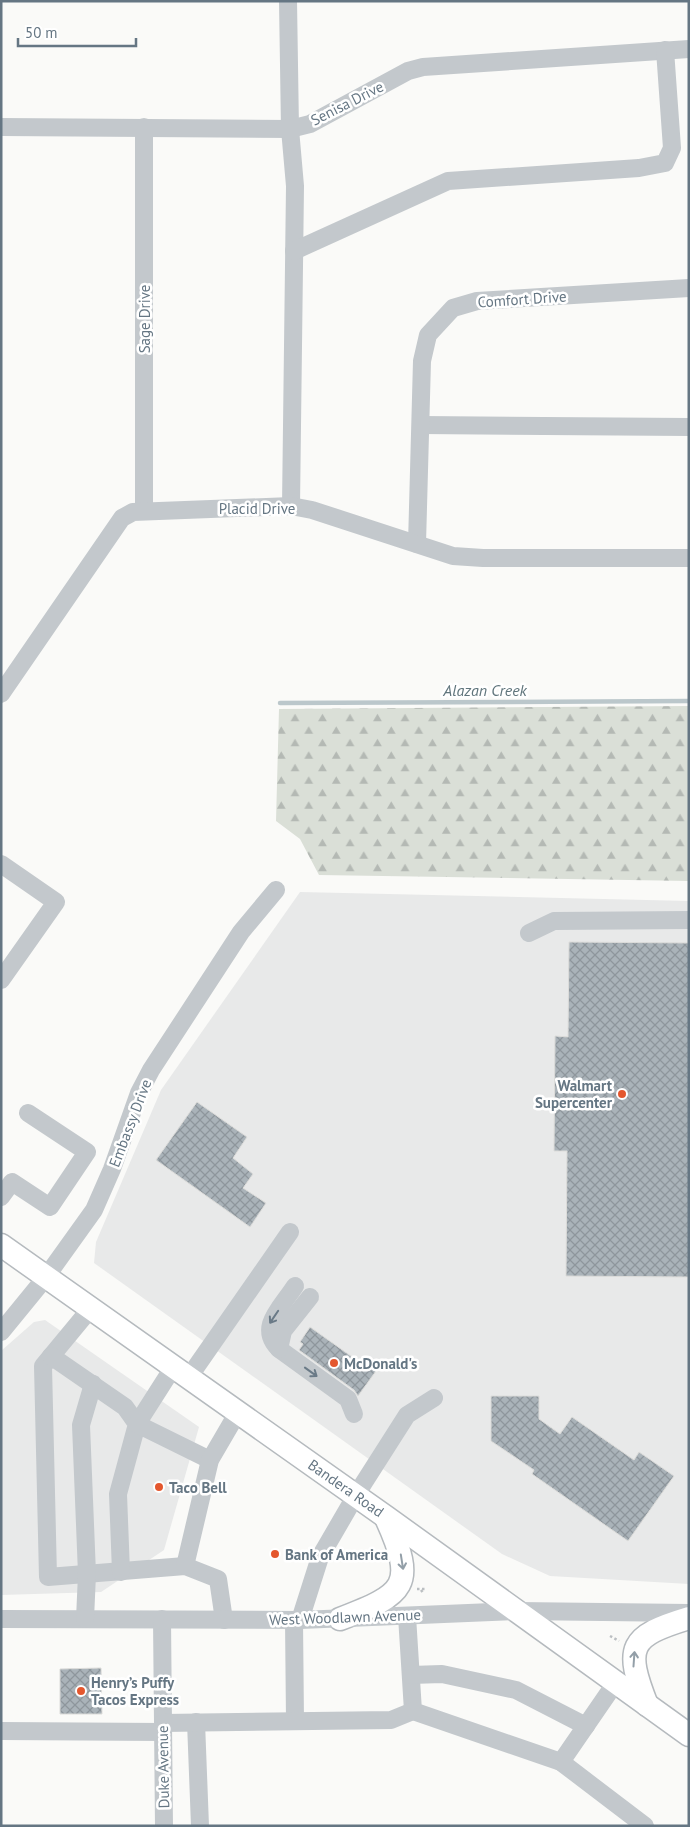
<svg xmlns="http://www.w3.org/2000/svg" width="690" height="1827" font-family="'PT Sans',sans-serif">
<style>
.built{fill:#e8e9e9}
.forest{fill:url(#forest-firs)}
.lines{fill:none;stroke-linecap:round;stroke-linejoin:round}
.stream{stroke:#bbc7cb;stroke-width:4.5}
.building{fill:url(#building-cross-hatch);stroke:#dcdcda}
.major-casing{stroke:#b5babe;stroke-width:25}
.path{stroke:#bbbfc2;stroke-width:2.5;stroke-dasharray:2.5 2.5;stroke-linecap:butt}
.minor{stroke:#c3c8cc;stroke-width:18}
.major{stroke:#fff;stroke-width:22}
.oneway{stroke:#6a7a87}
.oneway2{stroke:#939fa8}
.poi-dot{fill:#e4572e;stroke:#fff;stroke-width:2}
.labels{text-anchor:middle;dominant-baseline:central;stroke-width:5;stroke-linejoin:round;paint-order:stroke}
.street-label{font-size:15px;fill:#657683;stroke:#fff}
.poi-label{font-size:15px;font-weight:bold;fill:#657683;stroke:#fff;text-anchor:start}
.water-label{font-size:16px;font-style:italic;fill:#60757c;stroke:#fff}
</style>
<defs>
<pattern id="forest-firs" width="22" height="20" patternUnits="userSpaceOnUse" patternTransform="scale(1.25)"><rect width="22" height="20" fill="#dadfd7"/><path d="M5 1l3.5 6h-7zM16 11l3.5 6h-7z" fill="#b4b9b4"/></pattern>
<pattern id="building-cross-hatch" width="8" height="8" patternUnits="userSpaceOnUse" patternTransform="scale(1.25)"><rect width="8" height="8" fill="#aab3b9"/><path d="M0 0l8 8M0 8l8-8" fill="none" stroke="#8e969c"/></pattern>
</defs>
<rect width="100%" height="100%" fill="#fafaf8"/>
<!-- built -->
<g class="built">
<path d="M300 892 689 901V1584L550 1576 502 1554 94 1263 96 1242 161 1090Z"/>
<path d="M45 1320 199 1427 164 1550 101 1592 1 1595V1351L34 1322Z"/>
</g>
<!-- forest -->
<path class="forest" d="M689 706V881L319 875 300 839 276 821 279 709Z"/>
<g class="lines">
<!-- stream -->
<path class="stream" d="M280 703 689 701"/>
</g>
<!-- building -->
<g class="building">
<path d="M569 942 689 943V1277L566 1276 567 1151H554L555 1036 568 1037Z"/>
<path d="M197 1102 247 1137 233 1158 253 1174 243 1188 266 1203 250 1227 156 1160Z"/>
<path d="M310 1327 362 1364 364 1362 376 1371 358 1396 354 1390 299 1350 303 1344 300 1342Z"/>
<path d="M491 1396H539V1419L560 1434 572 1417 634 1460 639 1452 674 1476 628 1541 532 1474 534 1470 491 1441Z"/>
<path d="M101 1668 102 1714H60V1669Z"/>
</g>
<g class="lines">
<!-- major casing -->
<g class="major-casing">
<g id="major">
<path d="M1 1245 386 1517 689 1735"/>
<path d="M340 1619C405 1594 417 1586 386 1518"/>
<path d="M647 1705C624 1647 629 1636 689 1618"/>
</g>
</g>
<!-- path -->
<g class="path">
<path d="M417 1589H426"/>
<path d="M421 1590 424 1594"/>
<path d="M610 1636 619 1641"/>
</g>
<!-- minor -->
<g class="minor">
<path d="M288 1 290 129 295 186 291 506"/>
<path d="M1 127 290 129 310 124 408 71 423 67 689 49"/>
<path d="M144 127V511"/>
<path d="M294 251 448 181 639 168 665 163 672 148 665 50"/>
<path d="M421 425 689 427"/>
<path d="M417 544 422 361 428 335 453 308 477 301 689 288"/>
<path d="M1 694 122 518 133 512 291 506 312 510 453 556 483 558H689"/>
<path d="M1 864 56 902 1 980"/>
<path d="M529 933 554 921 689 920"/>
<path d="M1 1197 12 1182 50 1207 87 1152 28 1113"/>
<path d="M310 1297 283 1331 279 1349 348 1399 354 1414"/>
<path d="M91 1308 43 1366 48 1577 185 1566 218 1579 224 1620"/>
<path d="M1 1332 46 1277 94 1210 112 1169 139 1093 151 1070 241 932 276 890"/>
<path d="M279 1349C257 1327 281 1308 295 1286"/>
<path d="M51 1356 125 1407 137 1424 118 1494 121 1572"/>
<path d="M174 1366 137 1424 210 1460"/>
<path d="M189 1377 290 1232"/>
<path d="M185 1566 210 1460 238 1412"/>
<path d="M407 1616 413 1711 561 1762"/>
<path d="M1 1619 300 1620 517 1611 689 1613"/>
<path d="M85 1619 87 1574 81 1425 93 1384"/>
<path d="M162 1619 164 1826"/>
<path d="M294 1620 295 1721"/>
<path d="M300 1620 320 1557 356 1495 407 1415 434 1398"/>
<path d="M411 1675 442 1674 516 1690 586 1726"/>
<path d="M616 1682 561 1762 645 1826"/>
<path d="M196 1722 200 1826"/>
<path d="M163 1723 391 1720 413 1711"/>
<path d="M1 1731 163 1732"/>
</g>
<!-- major -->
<use href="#major" class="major"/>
</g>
<!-- one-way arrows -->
<defs><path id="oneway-shaft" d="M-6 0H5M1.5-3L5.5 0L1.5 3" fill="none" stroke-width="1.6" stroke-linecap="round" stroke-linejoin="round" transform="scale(1.25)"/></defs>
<g class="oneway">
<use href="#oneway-shaft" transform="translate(274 1317) rotate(124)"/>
<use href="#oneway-shaft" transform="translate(311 1372) rotate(36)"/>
</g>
<g class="oneway2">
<use href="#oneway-shaft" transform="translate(402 1562) rotate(81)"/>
<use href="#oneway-shaft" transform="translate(634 1659) rotate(-86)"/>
</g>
<!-- markers -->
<g class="poi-dot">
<circle cx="622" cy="1094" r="5"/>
<circle cx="334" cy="1363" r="5"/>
<circle cx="159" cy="1487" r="5"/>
<circle cx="275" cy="1554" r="5"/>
<circle cx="81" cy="1691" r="5"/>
</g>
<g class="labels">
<!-- street labels -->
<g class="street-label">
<text transform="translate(347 103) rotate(-27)">Senisa Drive</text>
<text transform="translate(522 299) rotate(-4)">Comfort Drive</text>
<text transform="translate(144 319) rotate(-90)">Sage Drive</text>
<text x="257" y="508">Placid Drive</text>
<text transform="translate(130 1123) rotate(-69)">Embassy Drive</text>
<text transform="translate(346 1488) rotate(35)">Bandera Road</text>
<text transform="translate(345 1617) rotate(-2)">West Woodlawn Avenue</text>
<text transform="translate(163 1767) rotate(-91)">Duke Avenue</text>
</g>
<!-- poi labels -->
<g class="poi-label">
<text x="612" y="1085" text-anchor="end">Walmart<tspan x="612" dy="17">Supercenter</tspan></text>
<text x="344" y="1363">McDonald's</text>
<text x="169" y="1487">Taco Bell</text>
<text x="285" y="1554">Bank of America</text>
<text x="91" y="1682">Henry’s Puffy<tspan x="91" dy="17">Tacos Express</tspan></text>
</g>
<!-- water labels -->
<g class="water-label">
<text x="485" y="690">Alazan Creek</text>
</g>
</g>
<!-- border -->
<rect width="690" height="1827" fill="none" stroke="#657683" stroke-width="5"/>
<!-- scale -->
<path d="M18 38v8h118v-8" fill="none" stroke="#657683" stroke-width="2.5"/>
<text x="25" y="38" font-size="15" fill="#657683" stroke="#ffffff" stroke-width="4" paint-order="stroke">50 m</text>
</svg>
